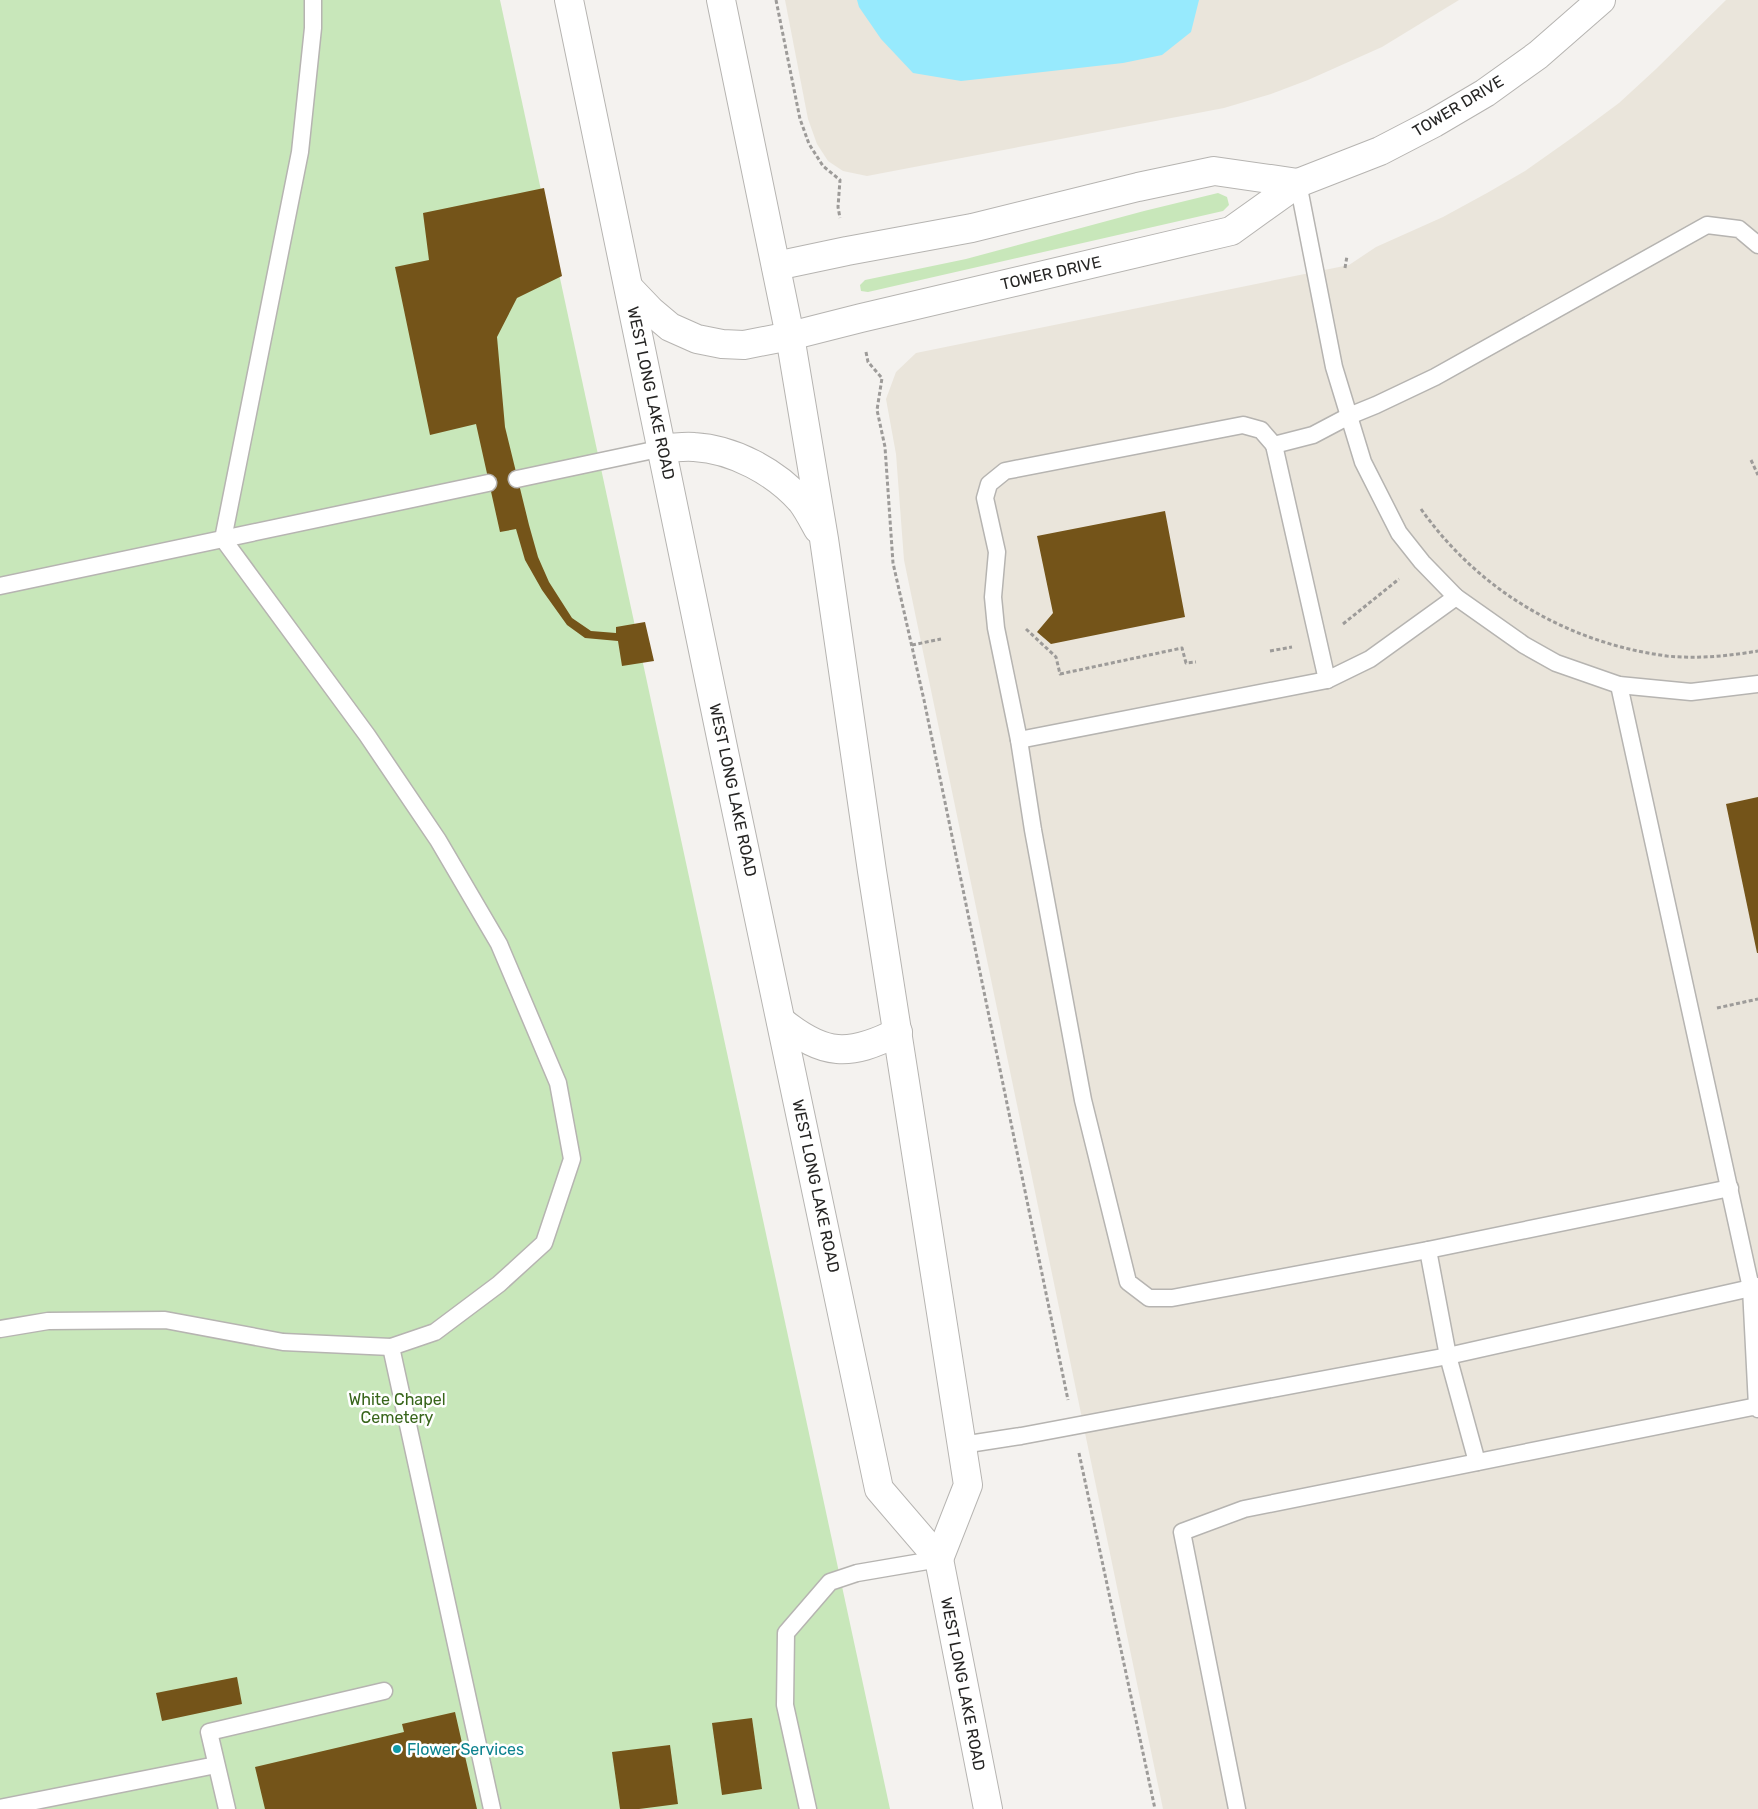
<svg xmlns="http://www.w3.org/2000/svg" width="1758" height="1809" font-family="Rubik,sans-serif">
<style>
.built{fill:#eae5db}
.green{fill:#c8e7ba}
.water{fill:#97eafd}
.building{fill:#745419}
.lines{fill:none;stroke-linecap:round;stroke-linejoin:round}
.lane-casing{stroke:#b6b4b1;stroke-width:19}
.secondary-casing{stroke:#b6b4b1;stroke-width:30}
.path{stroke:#9d9b99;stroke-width:3;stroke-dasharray:4 2.5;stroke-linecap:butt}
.lane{stroke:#fff;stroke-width:16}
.secondary{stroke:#fff;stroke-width:28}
.culture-dot{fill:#0f9aa8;stroke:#fff;stroke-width:2}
.labels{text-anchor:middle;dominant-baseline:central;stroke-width:5;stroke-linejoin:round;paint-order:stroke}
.street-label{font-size:16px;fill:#262524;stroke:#fff}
.park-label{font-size:16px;fill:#38651b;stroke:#fff}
.culture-label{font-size:16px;fill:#0d838f;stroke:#fff;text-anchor:start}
</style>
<rect width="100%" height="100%" fill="#f4f2ef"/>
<!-- built -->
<g class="built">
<path d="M785 0H1459L1382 47 1308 80 1271 94 1224 108 867 176 843 171 828 161 817 144 808 119Z"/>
<path d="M1726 0H1758V1809H1163L904 560 896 454 886 399 896 372 916 353 1349 265 1376 247 1443 217 1487 193 1525 171 1576 135 1619 103 1656 69Z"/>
</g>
<!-- green -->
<g class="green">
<path d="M0 0H500L890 1809H0Z"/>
<path d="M1218 193 1227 197 1229 205 1223 211 868 292 861 291 860 285 865 280 966 259 1144 211Z"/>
</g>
<!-- water -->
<path class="water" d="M857 0H1199L1191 32 1162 55 1123 63 961 81 913 73 881 39 859 7Z"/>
<!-- building -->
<g class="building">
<path d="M544 188 562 276 517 298 497 337 505 427 529 525 538 557 549 582 572 618 591 631 616 633V627L645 622 654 661 622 666 618 641 585 638 567 625 542 590 525 560 516 529 500 532 476 424 430 435 395 267 429 260 423 213Z"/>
<path d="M1165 511 1185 617 1051 644 1037 632 1053 613 1037 536Z"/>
<path d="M1758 797V953H1757L1726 804Z"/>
<path d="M237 1677 242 1704 162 1721 156 1693Z"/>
<path d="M455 1712 477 1809H265L255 1767 404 1732 402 1724Z"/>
<path d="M752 1718 762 1789 722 1795 712 1723Z"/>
<path d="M670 1745 678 1804 639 1809H620L612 1752Z"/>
</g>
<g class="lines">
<!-- lane casing -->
<g class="lane-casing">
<g id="lane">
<path d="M1298 183 1334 367 1363 462 1399 533 1422 562 1456 597 1524 645 1556 663 1619 685 1691 692 1758 684"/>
<path d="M1274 445 1327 680"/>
<path d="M517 479 663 448"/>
<path d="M0 586 488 483"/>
<path d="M1019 740 1327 680 1370 659 1456 597"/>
<path d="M1730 1188 1428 1250 1172 1298H1149L1128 1282 1083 1100 1033 830 1019 740 996 628 993 597 997 552 985 498 989 484 1005 471 1243 425 1261 430 1274 445 1313 435 1349 416 1376 405 1435 377 1707 225 1739 229 1758 245"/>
<path d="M1428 1250 1448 1356 1477 1462"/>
<path d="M0 1329 48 1321 165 1320 283 1342 391 1347 435 1332 499 1284 544 1243 572 1159 558 1083 499 944 438 840 367 735 223 539 300 152 313 28V0"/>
<path d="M391 1347 492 1809"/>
<path d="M1757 1406 1751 1288 1758 1286"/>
<path d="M962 1445 1021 1436 1448 1356 1751 1288 1619 685"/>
<path d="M0 1808 216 1765"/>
<path d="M227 1809 209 1732 384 1691"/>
<path d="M808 1809 785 1705 786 1633 830 1582 857 1573 939 1559"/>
<path d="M1237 1809 1182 1532 1244 1509 1757 1406 1758 1409"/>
</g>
</g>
<!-- secondary casing -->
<g class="secondary-casing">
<g id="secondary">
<path d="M569 0 724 752 879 1489 939 1559 988 1809"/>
<path d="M721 0 790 336 824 539 872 871 968 1485 939 1559"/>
<path d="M776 266 847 251 972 228 1138 187 1214 171 1298 183"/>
<path d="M629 288 651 311 670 327 697 339 722 344 744 345 790 336 861 318 1231 231 1298 183 1380 151 1434 123 1485 93 1538 55 1601 0"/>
<path d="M663 448C673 448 684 446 694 447 733 449 776 472 802 502 808 510 813 520 818 529"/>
<path d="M781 1021C824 1056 849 1057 898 1032"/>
</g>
</g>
<!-- path -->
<g class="path">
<path d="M776 0 800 119 809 144 823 166 840 180 838 207 840 218"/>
<path d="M1345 268 1347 256"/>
<path d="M866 352 868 362 882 378 877 410 885 447 893 563 924 700 1068 1400"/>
<path d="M1751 460 1758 475"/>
<path d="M1421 509C1479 591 1568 643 1667 656 1697 659 1729 656 1758 651"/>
<path d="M1343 624 1399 579"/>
<path d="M1026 629 1056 657 1060 674 1182 648 1186 663 1196 662"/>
<path d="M912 645 941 639"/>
<path d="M1270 651 1292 647"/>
<path d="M1717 1008 1758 999"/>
<path d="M1079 1453 1155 1809"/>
</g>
<!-- lane -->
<use href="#lane" class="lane"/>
<!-- secondary -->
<use href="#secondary" class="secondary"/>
</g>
<!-- markers -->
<circle class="culture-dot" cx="397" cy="1749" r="5"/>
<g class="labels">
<!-- street labels -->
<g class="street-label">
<text transform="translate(1458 106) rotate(-31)">TOWER DRIVE</text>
<text transform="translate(1051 273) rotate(-13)">TOWER DRIVE</text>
<text transform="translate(651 393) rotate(78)">WEST LONG LAKE ROAD</text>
<text transform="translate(733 790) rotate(78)">WEST LONG LAKE ROAD</text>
<text transform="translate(816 1186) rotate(78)">WEST LONG LAKE ROAD</text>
<text transform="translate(963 1684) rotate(79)">WEST LONG LAKE ROAD</text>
</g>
<!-- park labels -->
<g class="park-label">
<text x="397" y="1399">White Chapel<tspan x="397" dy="18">Cemetery</tspan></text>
</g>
<!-- culture labels -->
<g class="culture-label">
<text x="407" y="1749">Flower Services</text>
</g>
</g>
</svg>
